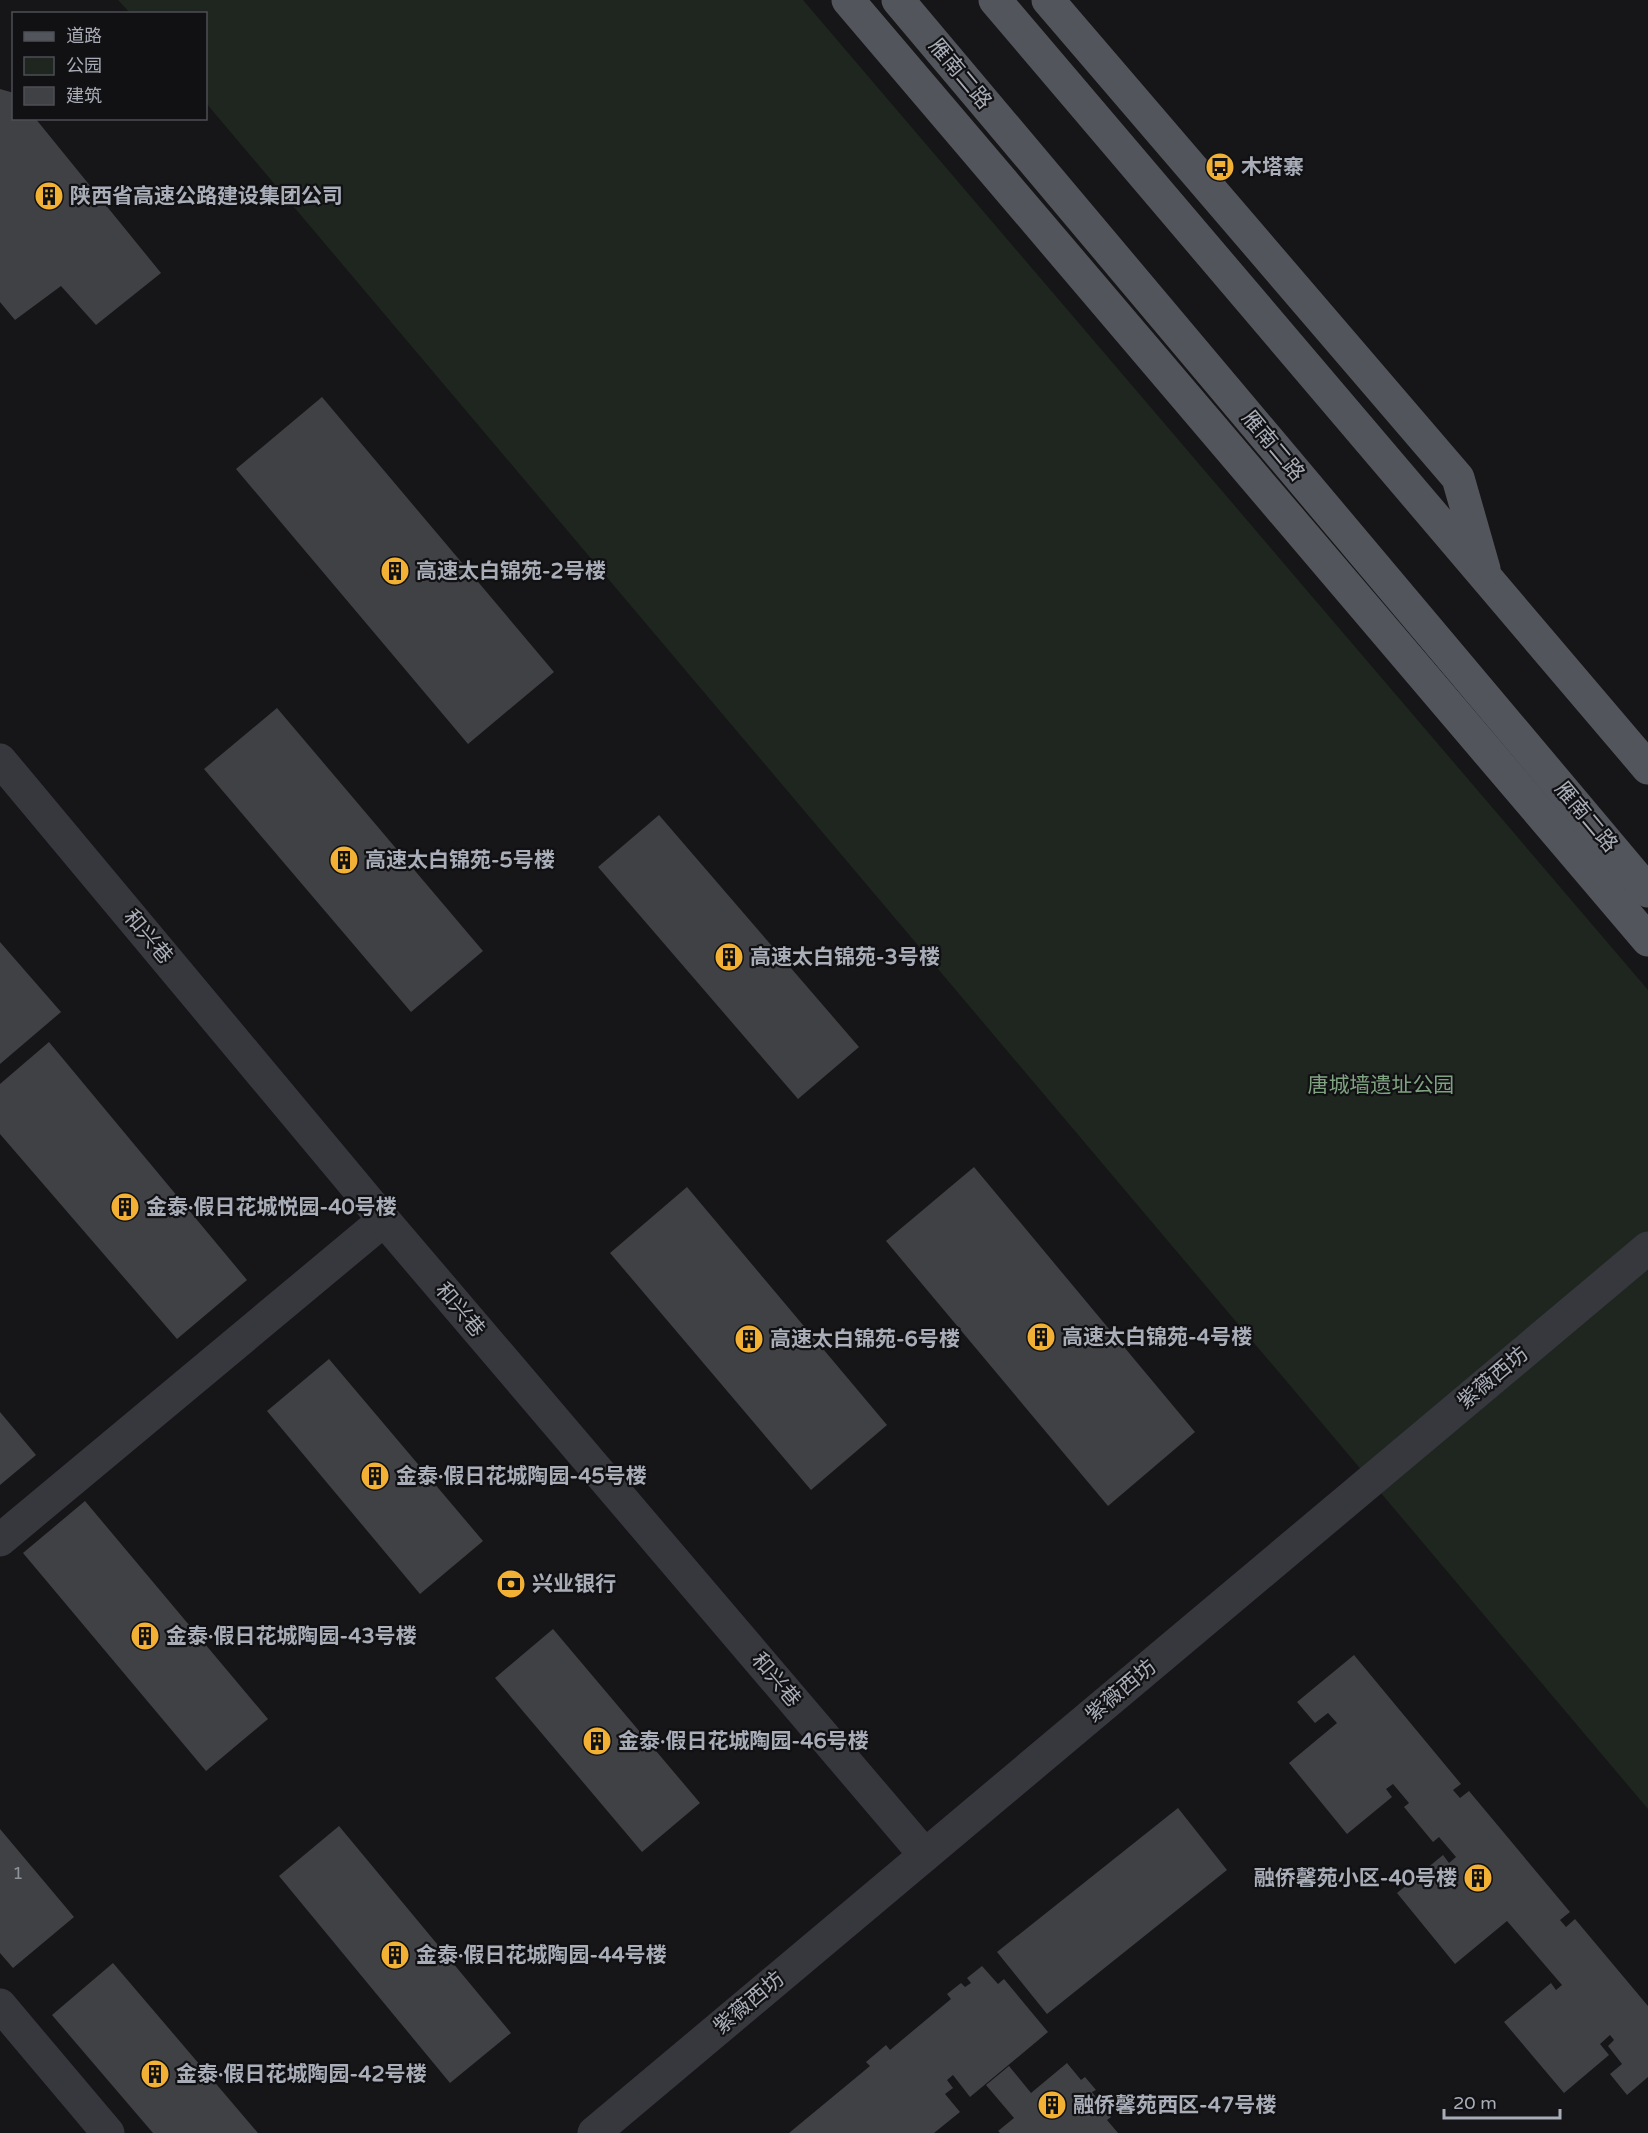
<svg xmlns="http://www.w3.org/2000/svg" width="1648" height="2133" font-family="'Varela Round','Noto Sans SC',sans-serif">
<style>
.green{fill:#1e261f}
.building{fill:#404145}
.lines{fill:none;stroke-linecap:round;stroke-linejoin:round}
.minor{stroke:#37383d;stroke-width:33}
.tertiary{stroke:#37383d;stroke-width:33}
.primary{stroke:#53555c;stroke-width:33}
.labels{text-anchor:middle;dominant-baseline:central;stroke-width:4.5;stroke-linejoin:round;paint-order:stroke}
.number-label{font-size:18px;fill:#8e929b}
.street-label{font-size:21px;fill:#a8adb8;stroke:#111113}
.poi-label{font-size:21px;font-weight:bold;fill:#a8adb8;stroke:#111113;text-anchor:start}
.park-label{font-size:21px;fill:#7fa381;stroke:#111113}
</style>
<rect width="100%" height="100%" fill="#161618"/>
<!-- green -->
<path class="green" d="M118 0H803L1648 990V1809L206 103V14L130 13Z"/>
<!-- building -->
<g class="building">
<path d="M0 89 14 93V118H35L161 273 96 325 61 286 15 320 0 302Z"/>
<path d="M322 397 554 672 468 744 236 469Z"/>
<path d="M277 708 483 951 411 1012 204 769Z"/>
<path d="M659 815 859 1047 798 1099 598 867Z"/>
<path d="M0 942 61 1012 0 1064Z"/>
<path d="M49 1042 247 1280 177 1339 0 1134V1084Z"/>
<path d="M974 1167 1195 1432 1108 1506 886 1241Z"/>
<path d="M687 1187 887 1425 811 1490 610 1253Z"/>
<path d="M329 1359 483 1541 420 1594 267 1411Z"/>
<path d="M0 1412 36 1455 0 1485Z"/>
<path d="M85 1501 268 1719 206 1771 23 1553Z"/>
<path d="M553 1629 700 1803 642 1852 495 1678Z"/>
<path d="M1354 1655 1461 1784 1453 1790 1460 1798 1469 1791 1570 1912 1560 1920 1566 1927 1575 1919 1648 2006V2077L1627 2095 1610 2074 1622 2064 1608 2046 1614 2040 1610 2035 1600 2044 1609 2055 1564 2093 1504 2022 1551 1983 1556 1990 1562 1985 1507 1921 1455 1964 1397 1893 1443 1855 1449 1863 1456 1857 1439 1837 1433 1842 1404 1807 1409 1803 1393 1784 1386 1789 1392 1797 1347 1834 1289 1763 1337 1723 1328 1713 1315 1723 1297 1702Z"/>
<path d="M1178 1808 1227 1870 1047 2014 997 1952Z"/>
<path d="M339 1826 511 2033 450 2083 279 1876Z"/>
<path d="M0 1829 74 1917 13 1968 0 1953Z"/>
<path d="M113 1963 258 2133H153L52 2015Z"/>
<path d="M982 1966 998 1984 1004 1979 1048 2032 970 2097 953 2075 947 2080 953 2088 945 2094 960 2112 934 2133H789L870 2066 866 2062 886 2045 890 2050 951 1999 947 1994 961 1983 965 1987 971 1983 967 1978Z"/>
<path d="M1067 2063 1081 2080 1085 2077 1096 2090 1092 2092 1111 2117 1107 2120 1118 2133H1000L998 2131 1014 2118 986 2085 1009 2066 1031 2093Z"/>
</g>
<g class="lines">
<!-- minor -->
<g class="minor">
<path d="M0 1540 384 1220"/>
<path d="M0 2005 108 2133"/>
</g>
<!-- tertiary -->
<g class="tertiary">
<path d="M0 760 384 1220 925 1855"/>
<path d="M594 2133 1648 1248"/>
</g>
<!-- primary -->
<g class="primary">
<path d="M848 0 1648 940"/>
<path d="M898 0 1648 891"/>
<path d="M995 0 1648 768"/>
<path d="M1048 0 1458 478 1484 569"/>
</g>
</g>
<!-- icons -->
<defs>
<g id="bus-disc" transform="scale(1.5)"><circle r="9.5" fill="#f2b134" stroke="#111113"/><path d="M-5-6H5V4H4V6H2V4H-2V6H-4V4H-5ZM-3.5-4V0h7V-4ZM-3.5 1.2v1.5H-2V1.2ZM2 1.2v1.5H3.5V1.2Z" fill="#111"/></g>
<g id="building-disc" transform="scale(1.5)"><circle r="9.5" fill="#f2b134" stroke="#111113"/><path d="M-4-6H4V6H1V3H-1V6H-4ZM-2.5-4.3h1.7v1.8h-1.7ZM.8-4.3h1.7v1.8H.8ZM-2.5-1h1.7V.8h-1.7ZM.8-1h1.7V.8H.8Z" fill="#111"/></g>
<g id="bank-disc" transform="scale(1.5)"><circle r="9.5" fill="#f2b134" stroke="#111113"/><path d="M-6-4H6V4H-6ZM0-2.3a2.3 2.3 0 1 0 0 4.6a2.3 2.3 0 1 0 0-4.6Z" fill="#111"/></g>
</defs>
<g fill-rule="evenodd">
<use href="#bus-disc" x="1220" y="167"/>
<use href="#building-disc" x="49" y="196"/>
<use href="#building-disc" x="395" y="571"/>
<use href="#building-disc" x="344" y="860"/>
<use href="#building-disc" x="729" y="957"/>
<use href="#building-disc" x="125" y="1207"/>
<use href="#building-disc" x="1041" y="1337"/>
<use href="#building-disc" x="749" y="1339"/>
<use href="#building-disc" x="375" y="1476"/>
<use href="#bank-disc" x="511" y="1584"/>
<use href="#building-disc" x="145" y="1636"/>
<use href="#building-disc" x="597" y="1741"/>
<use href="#building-disc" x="1478" y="1878"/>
<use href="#building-disc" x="395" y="1955"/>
<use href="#building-disc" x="155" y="2074"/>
<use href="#building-disc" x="1052" y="2105"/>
</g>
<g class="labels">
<!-- number labels -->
<g class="number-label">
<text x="18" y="1873">1</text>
</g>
<!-- street labels -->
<g class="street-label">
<text transform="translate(960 74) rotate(50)">雁南二路</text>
<text transform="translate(1273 446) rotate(50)">雁南二路</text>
<text transform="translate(1586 817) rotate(50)">雁南二路</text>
<text transform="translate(148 937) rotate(50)">和兴巷</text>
<text transform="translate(460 1310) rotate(50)">和兴巷</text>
<text transform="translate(1493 1378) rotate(-40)">紫薇西坊</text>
<text transform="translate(776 1680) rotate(50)">和兴巷</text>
<text transform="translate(1121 1691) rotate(-40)">紫薇西坊</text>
<text transform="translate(749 2003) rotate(-40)">紫薇西坊</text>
</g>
<!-- poi labels -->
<g class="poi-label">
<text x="1241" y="167">木塔寨</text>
<text x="70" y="196">陕西省高速公路建设集团公司</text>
<text x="416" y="571">高速太白锦苑-2号楼</text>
<text x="365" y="860">高速太白锦苑-5号楼</text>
<text x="750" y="957">高速太白锦苑-3号楼</text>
<text x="146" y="1207">金泰·假日花城悦园-40号楼</text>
<text x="1062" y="1337">高速太白锦苑-4号楼</text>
<text x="770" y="1339">高速太白锦苑-6号楼</text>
<text x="396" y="1476">金泰·假日花城陶园-45号楼</text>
<text x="532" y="1584">兴业银行</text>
<text x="166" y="1636">金泰·假日花城陶园-43号楼</text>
<text x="618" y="1741">金泰·假日花城陶园-46号楼</text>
<text x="1457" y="1878" text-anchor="end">融侨馨苑小区-40号楼</text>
<text x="416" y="1955">金泰·假日花城陶园-44号楼</text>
<text x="176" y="2074">金泰·假日花城陶园-42号楼</text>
<text x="1073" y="2105">融侨馨苑西区-47号楼</text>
</g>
<!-- park labels -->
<g class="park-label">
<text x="1381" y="1085">唐城墙遗址公园</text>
</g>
</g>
<!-- legend -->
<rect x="12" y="12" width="195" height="108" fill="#111113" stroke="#4d4f55" stroke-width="1.5"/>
<rect x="24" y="32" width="30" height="9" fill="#53555c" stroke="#4d4f55" stroke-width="1.5"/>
<text x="66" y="42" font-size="18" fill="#a8adb8">道路</text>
<rect x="24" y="57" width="30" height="18" fill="#1e261f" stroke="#4d4f55" stroke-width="1.5"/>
<text x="66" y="72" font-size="18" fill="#a8adb8">公园</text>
<rect x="24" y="87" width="30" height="18" fill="#404145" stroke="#4d4f55" stroke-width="1.5"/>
<text x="66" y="102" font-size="18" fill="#a8adb8">建筑</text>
<!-- scale -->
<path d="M1444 2109v9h116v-9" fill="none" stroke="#a8adb8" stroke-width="3"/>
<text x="1453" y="2109" font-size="18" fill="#a8adb8" stroke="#111113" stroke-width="4.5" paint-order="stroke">20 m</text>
</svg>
